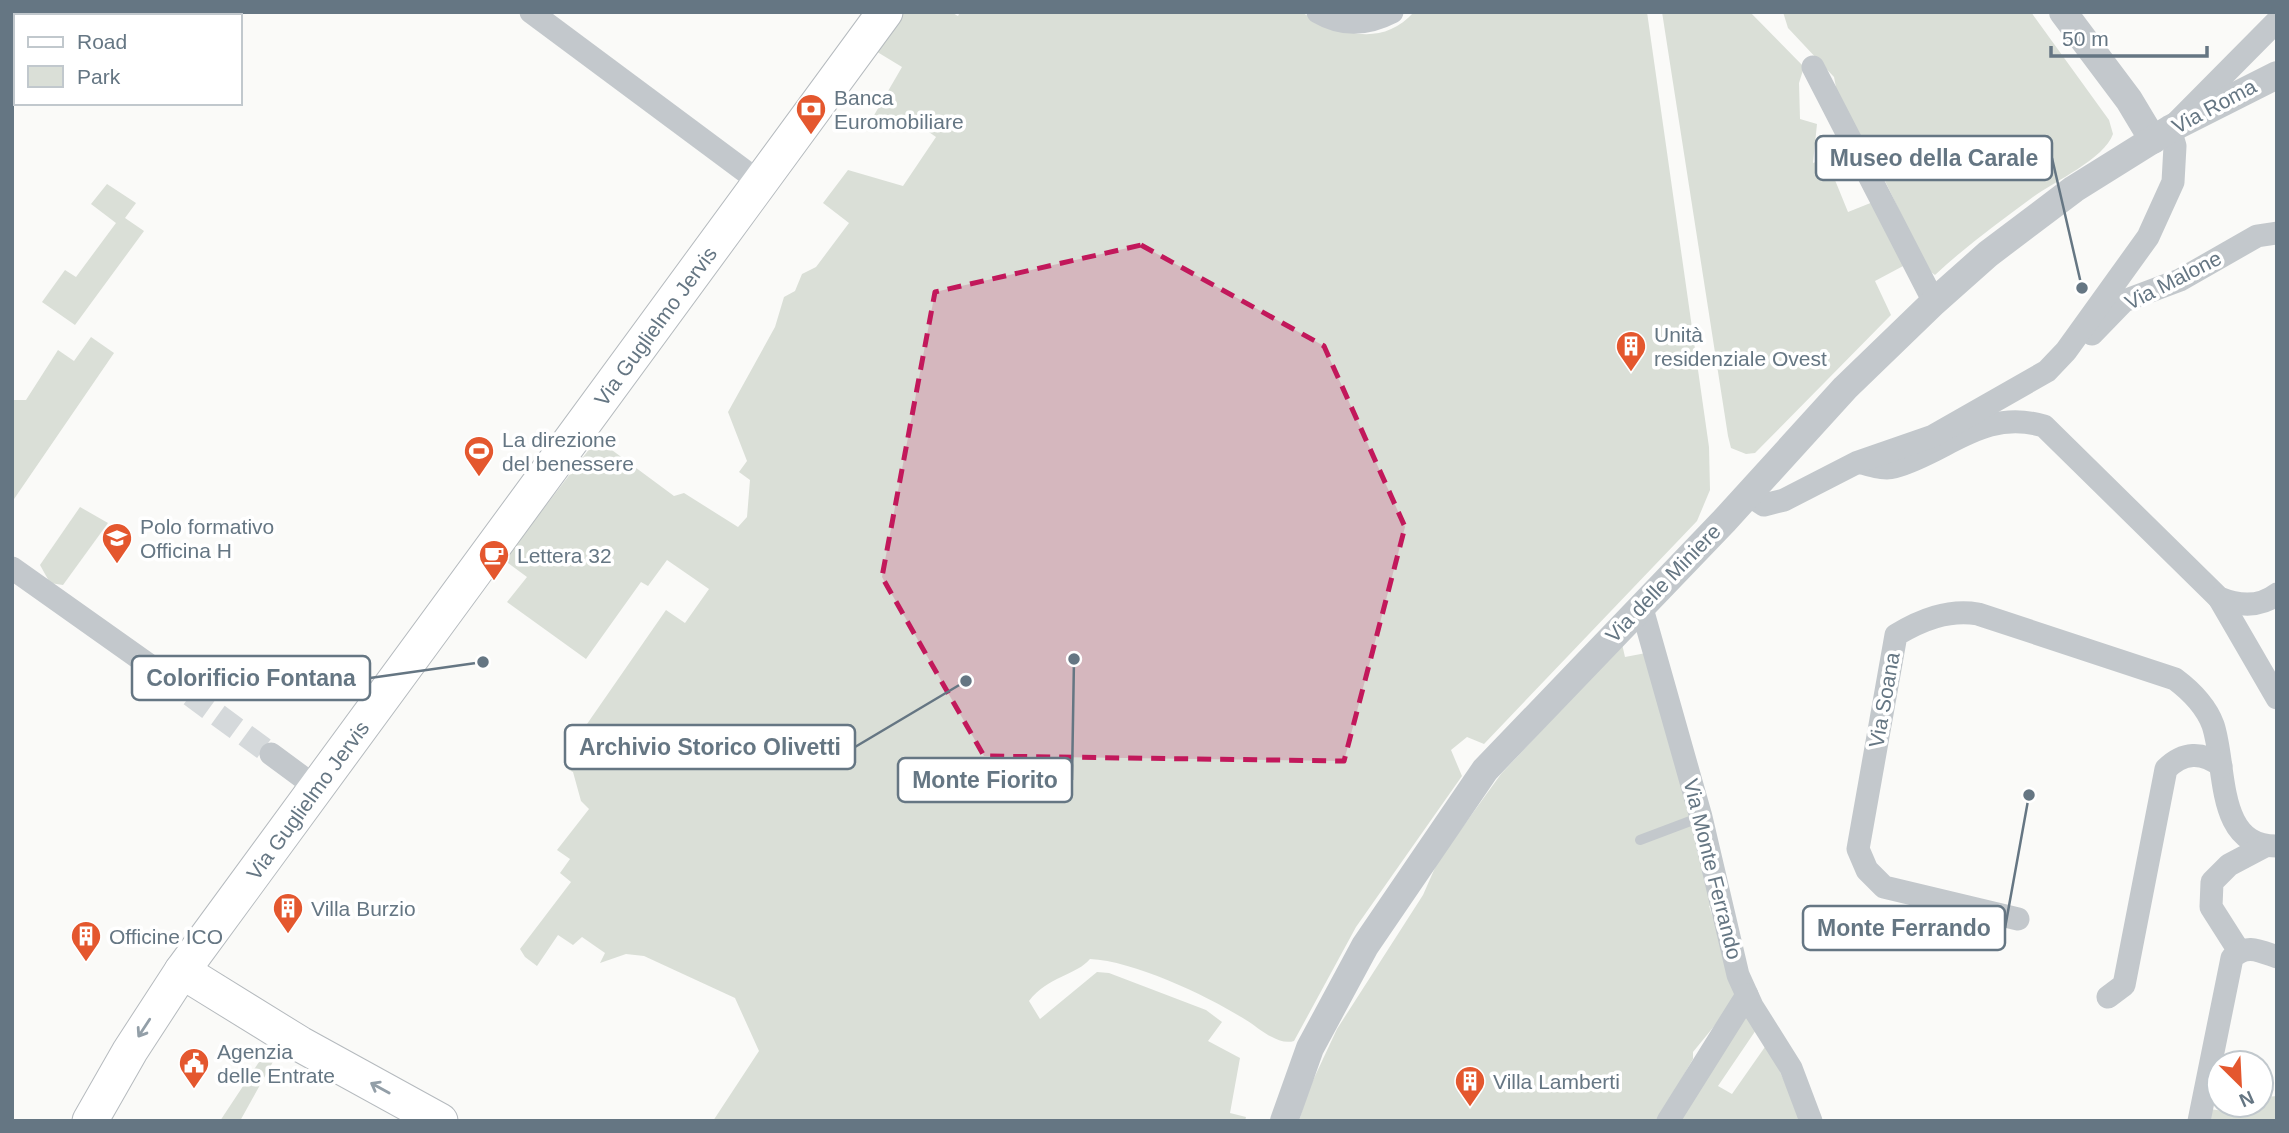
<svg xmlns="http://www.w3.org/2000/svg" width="2289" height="1133" font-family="Arial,sans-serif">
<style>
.green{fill:#dadfd7}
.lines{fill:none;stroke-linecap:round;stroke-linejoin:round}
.minor-tunnel{stroke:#d5d9db;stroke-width:23;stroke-dasharray:23 11;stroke-linecap:butt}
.primary-casing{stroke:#b5babe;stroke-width:37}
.service{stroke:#c3c8cc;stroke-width:10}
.minor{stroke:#c3c8cc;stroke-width:23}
.tertiary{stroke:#c3c8cc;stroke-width:28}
.primary{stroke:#fff;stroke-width:35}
.oneway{stroke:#939fa8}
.marked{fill:#c2185b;fill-opacity:0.2;stroke:#c2185b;stroke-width:5;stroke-dasharray:14 9;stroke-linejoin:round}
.labels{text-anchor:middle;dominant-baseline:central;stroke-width:7;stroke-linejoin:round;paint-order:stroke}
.poi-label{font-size:21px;fill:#657683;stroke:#fff;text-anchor:start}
.street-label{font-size:21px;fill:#657683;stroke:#fff}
.leader{fill:none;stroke:#657683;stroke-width:2.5}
.callout-dot{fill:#657683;stroke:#fff;stroke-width:2.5}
.callout{fill:#fff;stroke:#657683;stroke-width:2.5}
.callout-label{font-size:23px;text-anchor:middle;font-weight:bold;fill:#657683}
</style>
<rect width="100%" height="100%" fill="#fafaf8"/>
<!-- green -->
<g class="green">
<path d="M900 12H951L958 16 960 12H1301C1337 33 1381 49 1414 12H1647L1709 447 1710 490 1697 521 1484 744 1467 737 1451 750 1462 776 1356 927 1294 1041C1278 1046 1259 1028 1246 1020 1208 996 1134 961 1090 959 1077 975 1048 976 1029 1001L1040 1019 1097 972 1109 973 1206 1010 1222 1022 1208 1041 1240 1058 1230 1113 1246 1117 1245 1121H713L759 1051 735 998 644 956 626 954 600 963 605 953 582 937 573 945 558 935 537 966 525 957 520 949 571 882 560 873 570 859 557 850 589 809 581 801 573 772 569 770 578 756 569 750 666 610 685 623 709 589 667 560 648 586 641 582 586 659 507 602 527 577 504 560 597 439 674 496 684 493 738 527 747 517 750 480 739 472 747 461 728 412 775 327 784 297 795 291 802 274 816 267 849 223 823 203 848 170 903 186 936 137 906 116 894 132 873 117 902 67 874 50Z"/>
<path d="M1662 12H1750L1804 67 1799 83 1800 119 1817 124 1813 163 1826 158 1848 212 1873 202 1905 265 1875 281 1891 315 1755 453 1746 454 1731 448 1728 436Z"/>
<path d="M1783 12H2031L2109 120 2113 134C2104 159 2055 181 2033 197 1999 222 1966 246 1935 275L1928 270 1872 154 1840 108 1834 77 1788 28Z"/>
<path d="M107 184 136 203 125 218 144 231 75 325 42 302 65 270 76 277 116 223 91 204Z"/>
<path d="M91 337 114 353 12 502V400H26L58 350 74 361Z"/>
<path d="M80 507 108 523 63 585 50 583 40 565Z"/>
<path d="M1622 644 1625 657 1646 653 1718 903 1709 906 1738 991 1729 1008 1693 1052V1059L1657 1121H1299L1308 1091 1337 1029 1423 895 1438 861 1501 774Z"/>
<path d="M1750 1010 1758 1027 1718 1086 1732 1094 1767 1044 1803 1121H1675Z"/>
<path d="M266 1044 279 1051 240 1121H220L259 1062Z"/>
<path d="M2277 1096V1121H2206L2209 1109 2240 1113 2253 1111 2266 1097Z"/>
</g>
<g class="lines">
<!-- minor-tunnel -->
<path class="minor-tunnel" d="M163 675 271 754"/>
<!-- primary casing -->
<g class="primary-casing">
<g id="primary">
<path d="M182 971 300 1044 440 1121"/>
<path id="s1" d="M90 1121 130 1051 182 971 885 12"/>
</g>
</g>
<!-- service -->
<path class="service" d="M1640 840 1701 817"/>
<!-- minor -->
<g class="minor">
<path d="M531 12 761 183"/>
<path d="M1318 12C1342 26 1367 25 1392 12"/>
<path d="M39 16 49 12"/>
<path d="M12 24 16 23"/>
<path d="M1813 67 1934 302"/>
<path d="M2092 334 2124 301 2180 280 2257 236 2277 233"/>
<path d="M1861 463C1871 465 1884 470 1894 467 1948 452 1982 408 2044 426L2219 598C2239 606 2259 608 2277 594"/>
<path d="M1747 494 1764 505 1784 500 1858 462 1933 436 2047 371 2066 351 2148 237 2173 182 2175 146 2170 129 2277 21"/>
<path d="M12 568 163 675"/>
<path d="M2219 598 2277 698"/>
<path d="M1641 605 1701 817 1738 975 1752 1006 1791 1068 1811 1121"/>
<path d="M271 754 317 788"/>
<path d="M2018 919 1884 887 1867 870 1858 849 1896 635C1921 620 1948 609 1978 614L2175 679C2191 691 2206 706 2213 725 2227 767 2215 847 2277 846"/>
<path d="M2239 951 2211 907 2212 882 2229 865 2265 846"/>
<path d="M2108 997 2124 985 2166 769C2183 752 2202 751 2221 766"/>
<path d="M1668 1121 1747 995"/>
<path d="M2199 1121 2232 958C2246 943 2260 951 2277 957"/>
</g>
<!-- tertiary -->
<g class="tertiary">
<path d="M2063 12 2129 100 2153 140"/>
<path d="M1284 1121 1310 1048 1365 946 1485 770 1724 521 1845 388 1934 302 1988 254 2074 189 2170 129 2277 75"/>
</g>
<!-- primary -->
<use href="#primary" class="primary"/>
</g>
<!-- one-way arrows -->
<defs><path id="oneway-shaft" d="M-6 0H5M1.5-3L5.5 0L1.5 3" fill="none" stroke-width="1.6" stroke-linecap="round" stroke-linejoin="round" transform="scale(1.75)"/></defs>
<g class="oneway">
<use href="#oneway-shaft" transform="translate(144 1028) rotate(123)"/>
<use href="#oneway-shaft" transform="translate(380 1088) rotate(-151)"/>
</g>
<!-- marked area -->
<path class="marked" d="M1141 245 1324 346 1405 527 1344 761 984 756 882 577 935 292Z"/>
<!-- icons -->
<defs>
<g id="bank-pin" transform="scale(1.575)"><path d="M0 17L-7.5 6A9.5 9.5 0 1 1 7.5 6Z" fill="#e4572e" stroke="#fff"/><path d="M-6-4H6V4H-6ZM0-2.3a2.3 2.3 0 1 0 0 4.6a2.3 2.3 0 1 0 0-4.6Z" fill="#fff"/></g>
<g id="building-pin" transform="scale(1.575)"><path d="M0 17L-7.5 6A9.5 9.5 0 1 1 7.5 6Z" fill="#e4572e" stroke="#fff"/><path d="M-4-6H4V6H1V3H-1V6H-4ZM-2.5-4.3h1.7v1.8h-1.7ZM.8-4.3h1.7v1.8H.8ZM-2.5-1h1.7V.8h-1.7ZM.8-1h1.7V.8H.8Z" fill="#fff"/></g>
<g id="stadium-pin" transform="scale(1.575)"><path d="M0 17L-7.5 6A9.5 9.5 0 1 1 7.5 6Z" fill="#e4572e" stroke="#fff"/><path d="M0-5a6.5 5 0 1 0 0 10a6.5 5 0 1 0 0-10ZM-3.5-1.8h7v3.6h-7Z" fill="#fff"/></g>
<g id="university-pin" transform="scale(1.575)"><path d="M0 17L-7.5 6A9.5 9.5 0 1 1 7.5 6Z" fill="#e4572e" stroke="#fff"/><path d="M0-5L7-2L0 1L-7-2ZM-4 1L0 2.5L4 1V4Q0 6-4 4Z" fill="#fff"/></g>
<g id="cafe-pin" transform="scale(1.575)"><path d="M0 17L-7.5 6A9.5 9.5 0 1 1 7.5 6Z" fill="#e4572e" stroke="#fff"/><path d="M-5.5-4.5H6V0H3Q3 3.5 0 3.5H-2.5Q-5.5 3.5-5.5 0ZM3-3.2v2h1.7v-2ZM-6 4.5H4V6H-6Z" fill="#fff"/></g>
<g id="civic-pin" transform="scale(1.575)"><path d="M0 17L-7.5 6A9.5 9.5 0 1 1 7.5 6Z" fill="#e4572e" stroke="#fff"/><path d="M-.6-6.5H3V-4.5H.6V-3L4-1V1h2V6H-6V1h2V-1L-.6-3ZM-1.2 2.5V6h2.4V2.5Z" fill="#fff"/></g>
</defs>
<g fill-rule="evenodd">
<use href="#bank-pin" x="811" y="109"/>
<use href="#building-pin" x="1631" y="346"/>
<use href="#stadium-pin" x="479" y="451"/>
<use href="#university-pin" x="117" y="538"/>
<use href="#cafe-pin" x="494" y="555"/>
<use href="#building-pin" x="288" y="908"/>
<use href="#building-pin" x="86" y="936"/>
<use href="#civic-pin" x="194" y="1063"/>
<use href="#building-pin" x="1470" y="1081"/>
</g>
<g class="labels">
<!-- poi labels -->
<g class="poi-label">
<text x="834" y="97">Banca<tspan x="834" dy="24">Euromobiliare</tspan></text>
<text x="1654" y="334">Unità<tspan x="1654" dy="24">residenziale Ovest</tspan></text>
<text x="502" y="439">La direzione<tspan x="502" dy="24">del benessere</tspan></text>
<text x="140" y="526">Polo formativo<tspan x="140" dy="24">Officina H</tspan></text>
<text x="517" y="555">Lettera 32</text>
<text x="311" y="908">Villa Burzio</text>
<text x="109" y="936">Officine ICO</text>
<text x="217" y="1051">Agenzia<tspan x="217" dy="24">delle Entrate</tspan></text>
<text x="1493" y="1081">Villa Lamberti</text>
</g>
<!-- street labels -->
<g class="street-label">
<text transform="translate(2214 106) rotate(-28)">Via Roma</text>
<text transform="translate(2173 280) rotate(-27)">Via Malone</text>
<text stroke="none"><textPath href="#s1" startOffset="976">Via Guglielmo Jervis</textPath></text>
<text transform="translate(1663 583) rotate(-46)">Via delle Miniere</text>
<text transform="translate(1884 700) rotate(-80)">Via Soana</text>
<text stroke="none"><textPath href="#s1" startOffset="388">Via Guglielmo Jervis</textPath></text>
<text transform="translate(1713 869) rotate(76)">Via Monte Ferrando</text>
</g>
</g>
<!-- callouts -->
<path class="leader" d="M2082 288L2052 158M483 662L370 678M966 681L855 747M1074 659L1072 780M2029 795L2005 928"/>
<g class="callout-dot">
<circle cx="2082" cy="288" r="7"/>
<circle cx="483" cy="662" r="7"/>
<circle cx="966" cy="681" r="7"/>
<circle cx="1074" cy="659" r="7"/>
<circle cx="2029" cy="795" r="7"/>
</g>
<g class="callout">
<rect x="1816" y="136" width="236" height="44" rx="7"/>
<rect x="132" y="656" width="238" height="44" rx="7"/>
<rect x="565" y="725" width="290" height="44" rx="7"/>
<rect x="898" y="758" width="174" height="44" rx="7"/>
<rect x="1803" y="906" width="202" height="44" rx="7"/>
</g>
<g class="callout-label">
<text x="1934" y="166">Museo della Carale</text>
<text x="251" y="686">Colorificio Fontana</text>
<text x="710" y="755">Archivio Storico Olivetti</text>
<text x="985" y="788">Monte Fiorito</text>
<text x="1904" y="936">Monte Ferrando</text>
</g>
<!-- border -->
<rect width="2289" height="1133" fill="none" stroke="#657683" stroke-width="28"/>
<!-- legend -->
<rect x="14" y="14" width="228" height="91" fill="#ffffff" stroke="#c1c8cd" stroke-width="2"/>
<rect x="28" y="37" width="35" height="10" fill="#ffffff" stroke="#c1c8cd" stroke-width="2"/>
<text x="77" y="49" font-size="21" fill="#657683">Road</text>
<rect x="28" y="66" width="35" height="21" fill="#dadfd7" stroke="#c1c8cd" stroke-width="2"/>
<text x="77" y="84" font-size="21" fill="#657683">Park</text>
<!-- north arrow -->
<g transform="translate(2240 1084) rotate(156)"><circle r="33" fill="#ffffff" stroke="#c1c8cd" stroke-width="2"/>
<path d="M0-5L12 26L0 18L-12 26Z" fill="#e4572e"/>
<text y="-10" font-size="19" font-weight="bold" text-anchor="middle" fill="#657683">N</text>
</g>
<!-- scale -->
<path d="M2051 46v10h156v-10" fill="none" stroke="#657683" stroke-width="3.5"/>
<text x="2062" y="46" font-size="21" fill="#657683" stroke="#ffffff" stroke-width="5" paint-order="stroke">50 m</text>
</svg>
